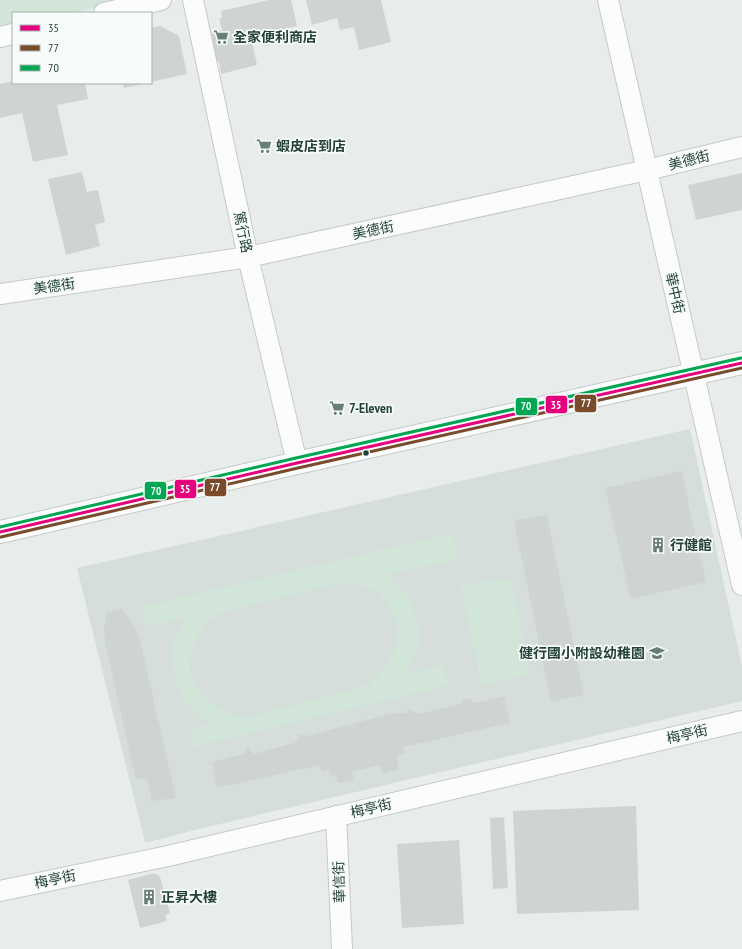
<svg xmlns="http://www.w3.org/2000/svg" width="742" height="949" font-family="'PT Sans Narrow','Noto Sans TC',sans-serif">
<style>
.built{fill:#d6dedb}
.green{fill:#d1e6d8;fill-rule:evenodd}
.building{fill:#cfd4d2}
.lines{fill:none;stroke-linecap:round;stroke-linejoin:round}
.minor-casing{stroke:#c5cac8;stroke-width:22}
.tertiary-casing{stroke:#c5cac8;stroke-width:24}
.minor{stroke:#fcfcfc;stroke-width:20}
.tertiary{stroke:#fcfcfc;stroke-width:22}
.bus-1-casing{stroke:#f7fbf9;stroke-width:6}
.bus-2-casing{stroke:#f7fbf9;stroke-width:6}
.bus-3-casing{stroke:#f7fbf9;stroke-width:6}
.bus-1{stroke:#e5007d;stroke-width:3}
.bus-2{stroke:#7a4b2a;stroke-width:3}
.bus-3{stroke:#00a651;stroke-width:3}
.bus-dot{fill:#24423a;stroke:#f7fbf9;stroke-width:1.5}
.labels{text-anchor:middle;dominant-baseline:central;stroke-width:3.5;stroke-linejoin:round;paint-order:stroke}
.poi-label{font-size:14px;font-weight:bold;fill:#24423a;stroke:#f7fbf9;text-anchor:start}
.street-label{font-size:14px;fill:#24423a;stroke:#f7fbf9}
.line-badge{stroke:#f7fbf9;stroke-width:1.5}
.badge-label{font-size:11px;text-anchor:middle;font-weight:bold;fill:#fff}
</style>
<rect width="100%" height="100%" fill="#e8edeb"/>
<!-- built -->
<path class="built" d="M690 429 742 666V701L203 828 145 843 77 568Z"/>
<!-- green -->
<g class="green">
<path d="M0 0H131L72 13H13V26L0 29Z"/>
<path d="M452 533 457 559 385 575 404 591 413 608 420 628 419 648 403 676 443 664 448 685 193 747 191 729 211 724 195 711 183 697 177 684 173 666 172 645 187 617 147 627 142 607ZM345 582 363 586 379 592 390 607 398 628 394 652 383 671 369 685 243 719 223 710 211 703 200 692 191 676 189 660 194 642 206 622 222 612Z"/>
<path d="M511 578 530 675 482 685 461 586Z"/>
</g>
<!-- building -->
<g class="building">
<path d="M269 0H291L297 26 251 37 257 65 221 74 219 61 215 62 209 33 222 30 219 18H222L221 11Z"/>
<path d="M306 0H381L391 42 359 50 354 27 340 30 337 18 312 25Z"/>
<path d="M160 26 179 36 187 74 151 82V28Z"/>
<path d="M13 81V83H85L88 99 57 105 68 155 33 162 22 113 0 118V84Z"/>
<path d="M123 83H142V84L124 88Z"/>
<path d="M82 172 87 192 98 190 105 222 95 225 100 246 66 255 48 179Z"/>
<path d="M742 173V210L696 220 688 185Z"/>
<path d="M682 471 689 507 706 582 631 599 605 488Z"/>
<path d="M547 515 584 695 551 702 514 521Z"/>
<path d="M122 609 132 623 139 636 176 798 152 801 147 778 136 780 105 643 104 629 107 612Z"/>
<path d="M504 696 510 723 403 747 405 753 397 756 399 769 383 774 380 765 352 772 354 780 338 783 336 775 330 777 329 769 322 771 320 765 217 788 212 762 243 754 248 748 254 754 297 742 299 734 307 736 393 713H405L410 709 418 714 461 704 465 699H470L474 703Z"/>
<path d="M636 806 639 910 517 914 513 811Z"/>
<path d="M504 817 508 888 493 889 490 818Z"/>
<path d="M459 840 464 924 402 928 397 844Z"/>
<path d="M151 874H157L160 877 170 913 165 915 167 921 140 928 128 880Z"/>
</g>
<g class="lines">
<!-- minor casing -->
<g class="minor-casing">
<g id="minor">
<path d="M193 0 248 257 297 463"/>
<path d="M608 0 742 585"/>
<path d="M104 13 161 0"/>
<path d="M0 37 13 34"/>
<path d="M0 294 248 257 647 170 742 147"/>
<path d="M336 816 342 949"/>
<path d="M0 891 168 856 742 721"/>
</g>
</g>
<!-- tertiary casing -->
<g class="tertiary-casing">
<path id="tertiary" d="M0 532 297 463 742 363"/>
</g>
<!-- minor -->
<use href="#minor" class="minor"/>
<!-- tertiary -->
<use href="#tertiary" class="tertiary"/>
<!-- bus-1 casing -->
<g class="bus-1-casing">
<path id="bus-1" d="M0 532 297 463 742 363"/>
</g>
<!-- bus-2 casing -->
<g class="bus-2-casing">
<path id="bus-2" d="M1 537 298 468 742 368"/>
</g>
<!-- bus-3 casing -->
<g class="bus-3-casing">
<path id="bus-3" d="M0 527 296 458 741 358"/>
</g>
<!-- bus-1 -->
<use href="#bus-1" class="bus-1"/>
<!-- bus-2 -->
<use href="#bus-2" class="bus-2"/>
<!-- bus-3 -->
<use href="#bus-3" class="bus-3"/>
</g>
<!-- icons -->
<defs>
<g id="supermarket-bare" transform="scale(1.2)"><path d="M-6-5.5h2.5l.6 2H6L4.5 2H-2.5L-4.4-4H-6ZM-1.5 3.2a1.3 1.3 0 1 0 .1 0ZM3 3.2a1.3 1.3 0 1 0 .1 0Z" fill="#697e78" stroke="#f7fbf9" stroke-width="2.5" paint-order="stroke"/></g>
<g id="building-bare" transform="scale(1.2)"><path d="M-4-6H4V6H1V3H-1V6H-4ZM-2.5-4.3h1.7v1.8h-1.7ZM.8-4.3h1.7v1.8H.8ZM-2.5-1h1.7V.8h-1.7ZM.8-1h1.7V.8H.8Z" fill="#697e78" stroke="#f7fbf9" stroke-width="2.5" paint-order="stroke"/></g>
<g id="school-bare" transform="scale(1.2)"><path d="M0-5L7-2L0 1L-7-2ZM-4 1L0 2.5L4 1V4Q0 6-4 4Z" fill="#697e78" stroke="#f7fbf9" stroke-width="2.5" paint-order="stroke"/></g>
</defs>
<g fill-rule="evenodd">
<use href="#supermarket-bare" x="221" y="37"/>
<use href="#supermarket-bare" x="264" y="146"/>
<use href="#supermarket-bare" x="337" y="408"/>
<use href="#building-bare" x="658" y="545"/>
<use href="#school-bare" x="657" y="653"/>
<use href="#building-bare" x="149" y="897"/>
</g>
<!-- markers -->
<circle class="bus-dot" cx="366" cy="453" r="3.5"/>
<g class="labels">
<!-- poi labels -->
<g class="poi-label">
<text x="233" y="37">全家便利商店</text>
<text x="276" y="146">蝦皮店到店</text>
<text x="349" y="408">7-Eleven</text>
<text x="670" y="545">行健館</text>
<text x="645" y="653" text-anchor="end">健行國小附設幼稚園</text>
<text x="161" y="897">正昇大樓</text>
</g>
<!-- street labels -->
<g class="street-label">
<text transform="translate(689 160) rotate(-14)">美德街</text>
<text transform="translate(373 230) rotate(-12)">美德街</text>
<text transform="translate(243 232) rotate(78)">篤行路</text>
<text transform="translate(54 286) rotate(-8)">美德街</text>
<text transform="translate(675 293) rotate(77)">華中街</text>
<text transform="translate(687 734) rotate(-13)">梅亭街</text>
<text transform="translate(371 808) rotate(-13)">梅亭街</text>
<text transform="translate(55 879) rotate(-12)">梅亭街</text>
<text transform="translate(339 882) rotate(-92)">華信街</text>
</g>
</g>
<g class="line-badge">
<rect x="574" y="394" width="23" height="19" rx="4" fill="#7a4b2a"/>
<rect x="545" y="395" width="23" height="19" rx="4" fill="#e5007d"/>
<rect x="515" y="397" width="23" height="19" rx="4" fill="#00a651"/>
<rect x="204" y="478" width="23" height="19" rx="4" fill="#7a4b2a"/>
<rect x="174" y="479" width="23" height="20" rx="4" fill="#e5007d"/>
<rect x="144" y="481" width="23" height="19" rx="4" fill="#00a651"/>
</g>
<g class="badge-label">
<text x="586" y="407">77</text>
<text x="556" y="409">35</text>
<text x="526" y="410">70</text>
<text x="215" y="491">77</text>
<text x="185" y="493">35</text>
<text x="156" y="495">70</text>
</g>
<!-- legend -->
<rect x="12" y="12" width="140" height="72" fill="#f7fbf9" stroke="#a3b1ad"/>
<rect x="20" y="25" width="20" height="6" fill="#e5007d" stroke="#a3b1ad"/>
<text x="48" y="32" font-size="12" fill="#24423a">35</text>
<rect x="20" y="45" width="20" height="6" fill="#7a4b2a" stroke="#a3b1ad"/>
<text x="48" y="52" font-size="12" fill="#24423a">77</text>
<rect x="20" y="65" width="20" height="6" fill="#00a651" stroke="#a3b1ad"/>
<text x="48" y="72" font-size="12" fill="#24423a">70</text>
</svg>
